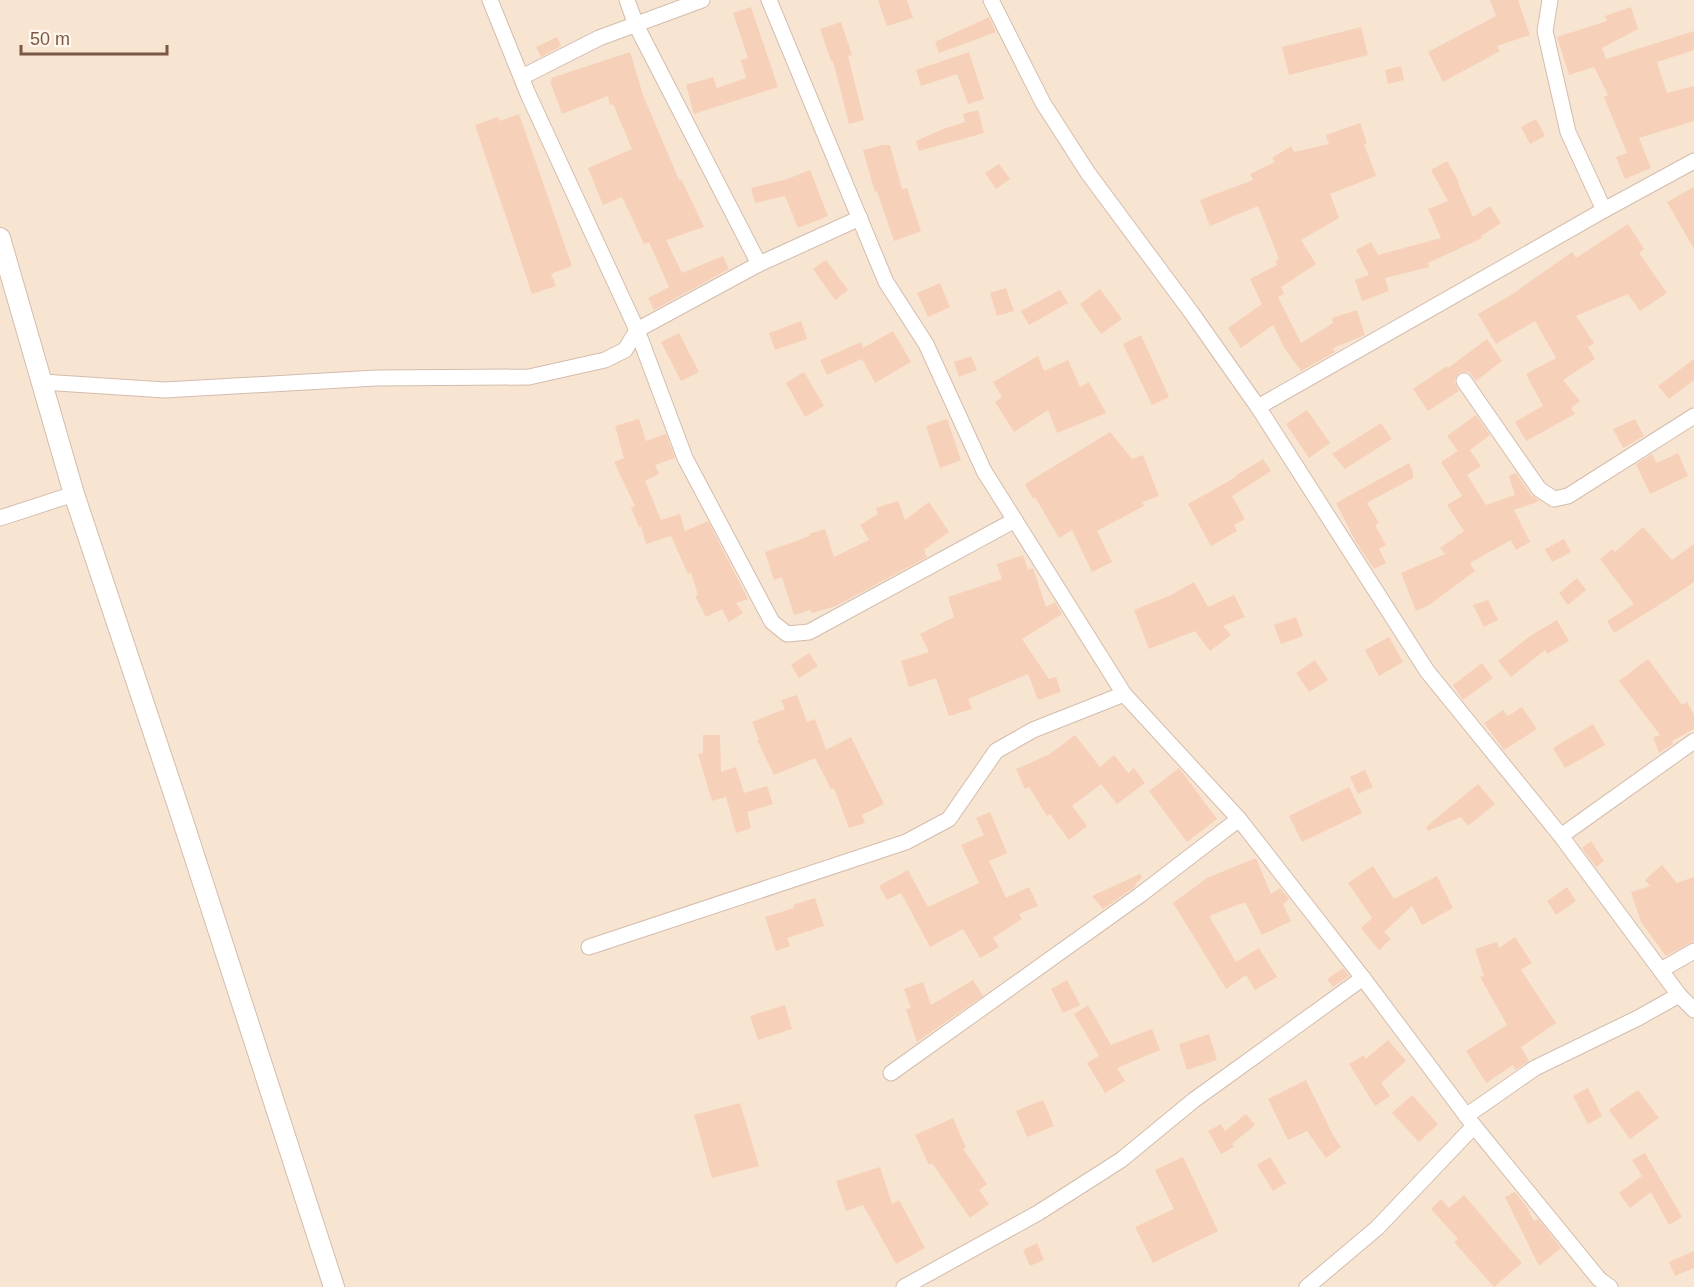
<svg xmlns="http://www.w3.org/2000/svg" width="1694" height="1287" font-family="Arial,sans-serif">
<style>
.residential{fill:#f7e5d2}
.building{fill:#f7d0b9}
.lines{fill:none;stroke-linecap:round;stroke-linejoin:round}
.minor-casing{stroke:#d4bcac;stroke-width:17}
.tertiary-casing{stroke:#d4bcac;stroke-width:22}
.minor{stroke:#fff;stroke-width:15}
.tertiary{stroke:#fff;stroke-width:20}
</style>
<rect width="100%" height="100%" fill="#fff4e4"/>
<!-- residential -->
<rect class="residential" x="0" y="0" width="1694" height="1287"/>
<!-- building -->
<g class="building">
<path d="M878 0H907L913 18 887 26Z"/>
<path d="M1490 0H1518L1530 35 1497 46 1500 51 1443 82 1428 52 1496 16Z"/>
<path d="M751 7 778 87 694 114 686 85 713 77 717 88 746 78 741 60 748 58 733 13Z"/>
<path d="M1631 7 1638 29 1602 48 1606 59 1694 31V50L1657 62 1667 93 1694 86V121L1639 138 1651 168 1625 179 1616 157 1627 153 1604 97 1608 95 1594 67 1569 75 1557 37 1607 21 1605 16Z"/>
<path d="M989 17 996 32 939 53 935 42Z"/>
<path d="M841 22 852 55 848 56 864 120 849 124 833 61H831L820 29Z"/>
<path d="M1361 27 1368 55 1289 75 1282 47Z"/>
<path d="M557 37 561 46 541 57 536 47Z"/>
<path d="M630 52 643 95 679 180 681 179 704 227 666 240 682 273 723 256 729 269 654 310 648 298 669 287 649 242 644 244 622 197 603 205 588 168 632 149 613 104 610 105 608 96 562 114 550 81H552L551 78Z"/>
<path d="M969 52 984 99 968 104 957 74 921 86 916 70Z"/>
<path d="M1401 66 1404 80 1388 84 1385 70Z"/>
<path d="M978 110 984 133 919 151 916 141 943 129 965 122 963 114Z"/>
<path d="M519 114 572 266 551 274 556 286 532 294 475 125 498 117 500 121Z"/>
<path d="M1536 119 1545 136 1530 144 1521 127Z"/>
<path d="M1360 123 1367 143 1364 144 1376 176 1330 194 1339 218 1301 240 1316 264 1281 287 1284 294 1278 297 1301 343 1333 323 1332 318 1357 310 1365 335 1333 348 1335 352 1301 371 1285 349 1273 325 1241 348 1228 328 1262 304 1250 279 1277 265 1275 261 1279 259 1258 206 1210 226 1200 200 1253 180 1250 174 1275 162 1272 158 1291 146 1294 152 1329 144 1326 135Z"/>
<path d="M883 145H890L902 189 907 188 921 231 894 241 877 191 875 192 863 150Z"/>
<path d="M1447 161 1459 182 1458 183 1473 217 1490 206 1501 223 1481 236 1482 238 1428 263 1429 267 1385 278 1389 291 1362 301 1355 280 1369 275 1356 250 1371 242 1378 255 1441 238 1428 209 1448 201 1431 170Z"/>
<path d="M999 164 1010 179 996 189 985 173Z"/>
<path d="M810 170 828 216 798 228 785 196 755 203 751 188 787 179Z"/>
<path d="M1694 187V249L1667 202Z"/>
<path d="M1628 224 1644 249 1639 253 1667 293 1640 311 1628 294 1576 316 1594 343 1588 347 1595 359 1563 380 1580 401 1571 408 1575 414 1526 441 1515 422 1543 406 1526 374 1556 358 1535 321 1496 344 1478 314 1511 295 1572 252 1576 258Z"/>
<path d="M826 260 848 290 835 300 813 269Z"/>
<path d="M940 283 950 307 928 317 917 293Z"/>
<path d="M1006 288 1014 311 997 316 990 293Z"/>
<path d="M1100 289 1122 319 1101 334 1080 304Z"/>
<path d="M1060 290 1068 303 1029 325 1021 311Z"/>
<path d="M801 321 807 339 775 350 769 333Z"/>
<path d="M893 331 911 362 875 383 862 359 827 375 820 360 861 342 863 348Z"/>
<path d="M679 333 699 372 681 381 661 342Z"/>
<path d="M1141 335 1169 397 1152 405 1123 344Z"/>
<path d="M1487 339 1502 361 1476 381 1469 372 1459 373 1454 381 1459 391 1428 411 1413 389 1447 366 1448 368Z"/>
<path d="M971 356 977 370 959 377 954 362Z"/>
<path d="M1038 356 1044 371 1068 360 1080 387 1089 382 1106 413 1057 433 1048 410 1014 432 995 402 1002 397 993 382Z"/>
<path d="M1694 359V380L1669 399 1658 386Z"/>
<path d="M804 372 824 406 805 417 786 383Z"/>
<path d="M1307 410 1330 443 1309 458 1286 424Z"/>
<path d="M1476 415 1490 435 1470 450 1481 466 1467 475 1486 505 1515 495 1509 476 1516 473 1531 495 1540 501 1514 510 1530 542 1516 550 1511 540 1470 563 1475 571 1429 605 1416 611 1401 573 1445 554 1440 548 1464 531 1447 505 1462 496 1441 462 1458 451 1447 436Z"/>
<path d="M639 419 646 441 666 434 675 458 655 465 659 474 645 481 661 520 680 514 685 531 708 521 748 599 736 603 743 613 729 622 722 609 706 617 695 596 698 595 691 572 688 574 671 536 646 544 641 526 639 527 631 508 635 506 614 462 624 458 615 426Z"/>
<path d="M947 419 961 460 940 468 926 426Z"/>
<path d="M1635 419 1644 436 1623 448 1613 429Z"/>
<path d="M1381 423 1392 439 1345 469 1332 454Z"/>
<path d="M1110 432 1132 459 1143 455 1159 496 1142 502 1144 506 1097 531 1112 562 1092 572 1072 530 1059 538 1035 497 1033 499 1025 484Z"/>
<path d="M1678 453 1688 476 1650 494 1636 464 1652 454 1657 463Z"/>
<path d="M1263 459 1271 471 1232 496 1245 519 1234 525 1237 531 1211 546 1188 504 1236 477 1235 476Z"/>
<path d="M1409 463 1413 472V478L1367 503 1379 523 1375 525 1386 545 1379 549 1386 563 1374 569 1356 542 1336 503Z"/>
<path d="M898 501 905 520 929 502 949 532 924 550 927 557 836 606 812 613 810 610 794 615 782 577 774 580 765 552 810 536 809 534 825 529 834 557 869 540 860 525 878 514 876 508Z"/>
<path d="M1643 527 1672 560 1694 544V582L1667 600 1614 633 1607 621 1634 604 1600 559 1612 549 1615 552Z"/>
<path d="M1564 539 1571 552 1552 562 1545 549Z"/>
<path d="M1023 555 1028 570 1033 568 1046 607 1055 602 1062 614 1022 639 1049 679 1056 677 1061 692 1038 700 1028 674 968 699 972 709 949 716 936 678 909 687 901 661 929 652 920 634 954 617 948 597 1002 579 997 564Z"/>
<path d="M1577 578 1586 590 1568 605 1559 593Z"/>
<path d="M1194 582 1208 607 1234 595 1245 617 1223 626 1231 635 1210 651 1195 631 1149 649 1134 610 1171 595Z"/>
<path d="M1488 600 1498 620 1484 627 1473 605Z"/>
<path d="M1296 617 1303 636 1281 644 1274 625Z"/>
<path d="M1557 620 1569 641 1547 654 1545 650 1511 677 1498 661 1530 636Z"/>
<path d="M1389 637 1403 662 1379 676 1365 650Z"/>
<path d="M809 653 818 666 799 678 791 665Z"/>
<path d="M1648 659 1682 705 1687 702 1694 715V729L1672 741 1673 744 1659 753 1653 737 1660 735 1619 681Z"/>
<path d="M1315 660 1328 680 1309 692 1296 673Z"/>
<path d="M1482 663 1493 678 1463 700 1453 685Z"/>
<path d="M797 695 807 722 815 719 826 750 851 737 884 804 862 815 865 823 849 828 834 788 831 789 815 758 774 775 757 740 759 739 752 722 785 709 781 700Z"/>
<path d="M1522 707 1537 729 1504 750 1484 723 1503 710 1508 716Z"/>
<path d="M1593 724 1605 745 1565 768 1553 748Z"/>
<path d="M703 735H720L721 772 736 767 744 793 767 786 773 804 747 812 751 828 736 833 726 797 712 801 698 754 703 753Z"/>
<path d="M1075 735 1100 767 1114 755 1128 773 1134 768 1145 783 1117 804 1101 784 1072 806 1087 826 1069 840 1050 814 1047 816 1029 787 1025 789 1016 769 1050 754Z"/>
<path d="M1179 768 1217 819 1187 842 1149 791Z"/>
<path d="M1365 770 1373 787 1358 794 1350 777Z"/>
<path d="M1478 784 1495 804 1468 826 1461 817 1428 831 1426 827Z"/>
<path d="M1349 787 1362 813 1302 842 1289 816Z"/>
<path d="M990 812 1007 853 989 861 1006 898 1029 887 1038 906 1019 914 1022 919 993 938 999 947 980 958 963 929 930 947 901 893 887 900 879 886 908 870 928 907 979 883 961 845 984 835 976 818Z"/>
<path d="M1591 841 1604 861 1596 867 1582 848Z"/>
<path d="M1256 858 1271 894 1280 888 1289 899 1283 904 1291 921 1262 935 1245 902 1209 916 1236 962 1259 948 1277 977 1255 990 1246 975 1226 989 1173 903 1207 878Z"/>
<path d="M1662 865 1677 883 1694 877V941L1666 956 1641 922 1631 892 1650 886 1645 880Z"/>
<path d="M1373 866 1394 899 1437 876 1453 908 1422 925 1412 906 1384 932 1391 939 1379 950 1361 928 1372 918 1348 883Z"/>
<path d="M1140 874 1142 878 1135 884 1136 886 1103 909 1092 896Z"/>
<path d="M1567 887 1576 901 1556 915 1547 901Z"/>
<path d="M815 898 824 926 787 938 790 946 776 951 765 917 794 908 793 905Z"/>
<path d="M1515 937 1532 963 1521 970 1556 1023 1521 1047 1529 1061 1515 1070 1513 1065 1486 1083 1466 1051 1507 1025 1480 977 1484 976 1475 949 1497 942 1499 948Z"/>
<path d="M1343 968 1349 976 1333 987 1327 979Z"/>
<path d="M973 980 983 996 917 1042 906 1009 911 1008 904 989 923 982 931 1005Z"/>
<path d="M1067 980 1080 1005 1063 1013 1051 989Z"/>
<path d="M785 1005 792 1029 758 1040 750 1016Z"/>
<path d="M1088 1005 1111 1045 1152 1029 1160 1050 1117 1068 1125 1081 1105 1093 1087 1063 1099 1056 1074 1014Z"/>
<path d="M1209 1034 1217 1060 1187 1070 1179 1044Z"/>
<path d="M1388 1040 1406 1061 1381 1083 1390 1096 1375 1106 1349 1064 1364 1055 1366 1059Z"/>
<path d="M1306 1080 1333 1135 1341 1147 1326 1158 1307 1131 1288 1140 1268 1099Z"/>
<path d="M1588 1088 1602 1116 1588 1124 1573 1096Z"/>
<path d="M1638 1090 1659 1118 1630 1139 1609 1110Z"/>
<path d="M1412 1095 1438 1124 1419 1142 1392 1113Z"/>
<path d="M1043 1100 1054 1126 1027 1137 1016 1111Z"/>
<path d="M740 1103 759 1166 712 1178 694 1115Z"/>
<path d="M1246 1114 1255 1125 1232 1144 1234 1147 1221 1154 1208 1131 1221 1124 1225 1131Z"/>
<path d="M953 1118 966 1148 963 1149 987 1184 979 1190 989 1204 970 1218 932 1163 929 1165 915 1135Z"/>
<path d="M1645 1153 1682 1217 1669 1225 1651 1192 1630 1208 1619 1193 1642 1176 1632 1160Z"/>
<path d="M1183 1157 1218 1231 1153 1263 1135 1227 1174 1209 1155 1170Z"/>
<path d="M1270 1157 1286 1183 1273 1191 1257 1165Z"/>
<path d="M880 1167 892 1204 899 1200 925 1248 896 1264 863 1205 846 1211 836 1181Z"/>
<path d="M1515 1192 1526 1206 1534 1221 1538 1219 1561 1248 1539 1266 1505 1197Z"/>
<path d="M1464 1195 1522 1263 1494 1287 1454 1242 1458 1239 1431 1209 1441 1199 1449 1208Z"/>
<path d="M1037 1243 1044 1260 1030 1266 1023 1250Z"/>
<path d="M1694 1251V1268L1675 1276 1669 1262Z"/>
</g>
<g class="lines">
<!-- minor casing -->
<g class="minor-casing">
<g id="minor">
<path d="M490 0 528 94 637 330 685 458 772 622 787 634 809 632 1015 520"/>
<path d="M627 0 636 25 759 264"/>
<path d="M769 0 886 282 926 344 984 471 1124 694 1239 819 1363 978 1474 1126 1599 1279 1610 1287"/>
<path d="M991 0 1043 103 1088 173 1191 312 1258 407 1427 671 1561 836 1679 995 1694 1010"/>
<path d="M1550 0 1545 31 1568 132 1604 210"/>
<path d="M522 77 599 38 702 0"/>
<path d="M1464 381 1539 489 1554 499 1568 496 1694 416"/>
<path d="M42 382 165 390 376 378 529 377 605 360 625 350 637 330 759 264 860 218"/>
<path d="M1258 407 1604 210 1694 161"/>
<path d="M0 518 74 494"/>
<path d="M1561 836 1694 741"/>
<path d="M589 947 906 842 949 819 996 751 1033 730 1124 694"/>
<path d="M1661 970 1694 951"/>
<path d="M891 1073 1140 895 1239 819"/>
<path d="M1466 1116 1535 1068 1638 1018 1679 995"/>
<path d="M904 1287 1038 1213 1121 1160 1194 1100 1363 978"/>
<path d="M1307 1287 1377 1228 1474 1126"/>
</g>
</g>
<!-- tertiary casing -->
<g class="tertiary-casing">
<path id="tertiary" d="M0 238 74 494 181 815 334 1287"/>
</g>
<!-- minor -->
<use href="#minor" class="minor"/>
<!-- tertiary -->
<use href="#tertiary" class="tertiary"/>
</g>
<!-- scale -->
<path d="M21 45v9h146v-9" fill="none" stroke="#7b5746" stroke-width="3"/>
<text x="30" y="45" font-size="18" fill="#7b5746" stroke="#fff7ed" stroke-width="4.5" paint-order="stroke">50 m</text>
</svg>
